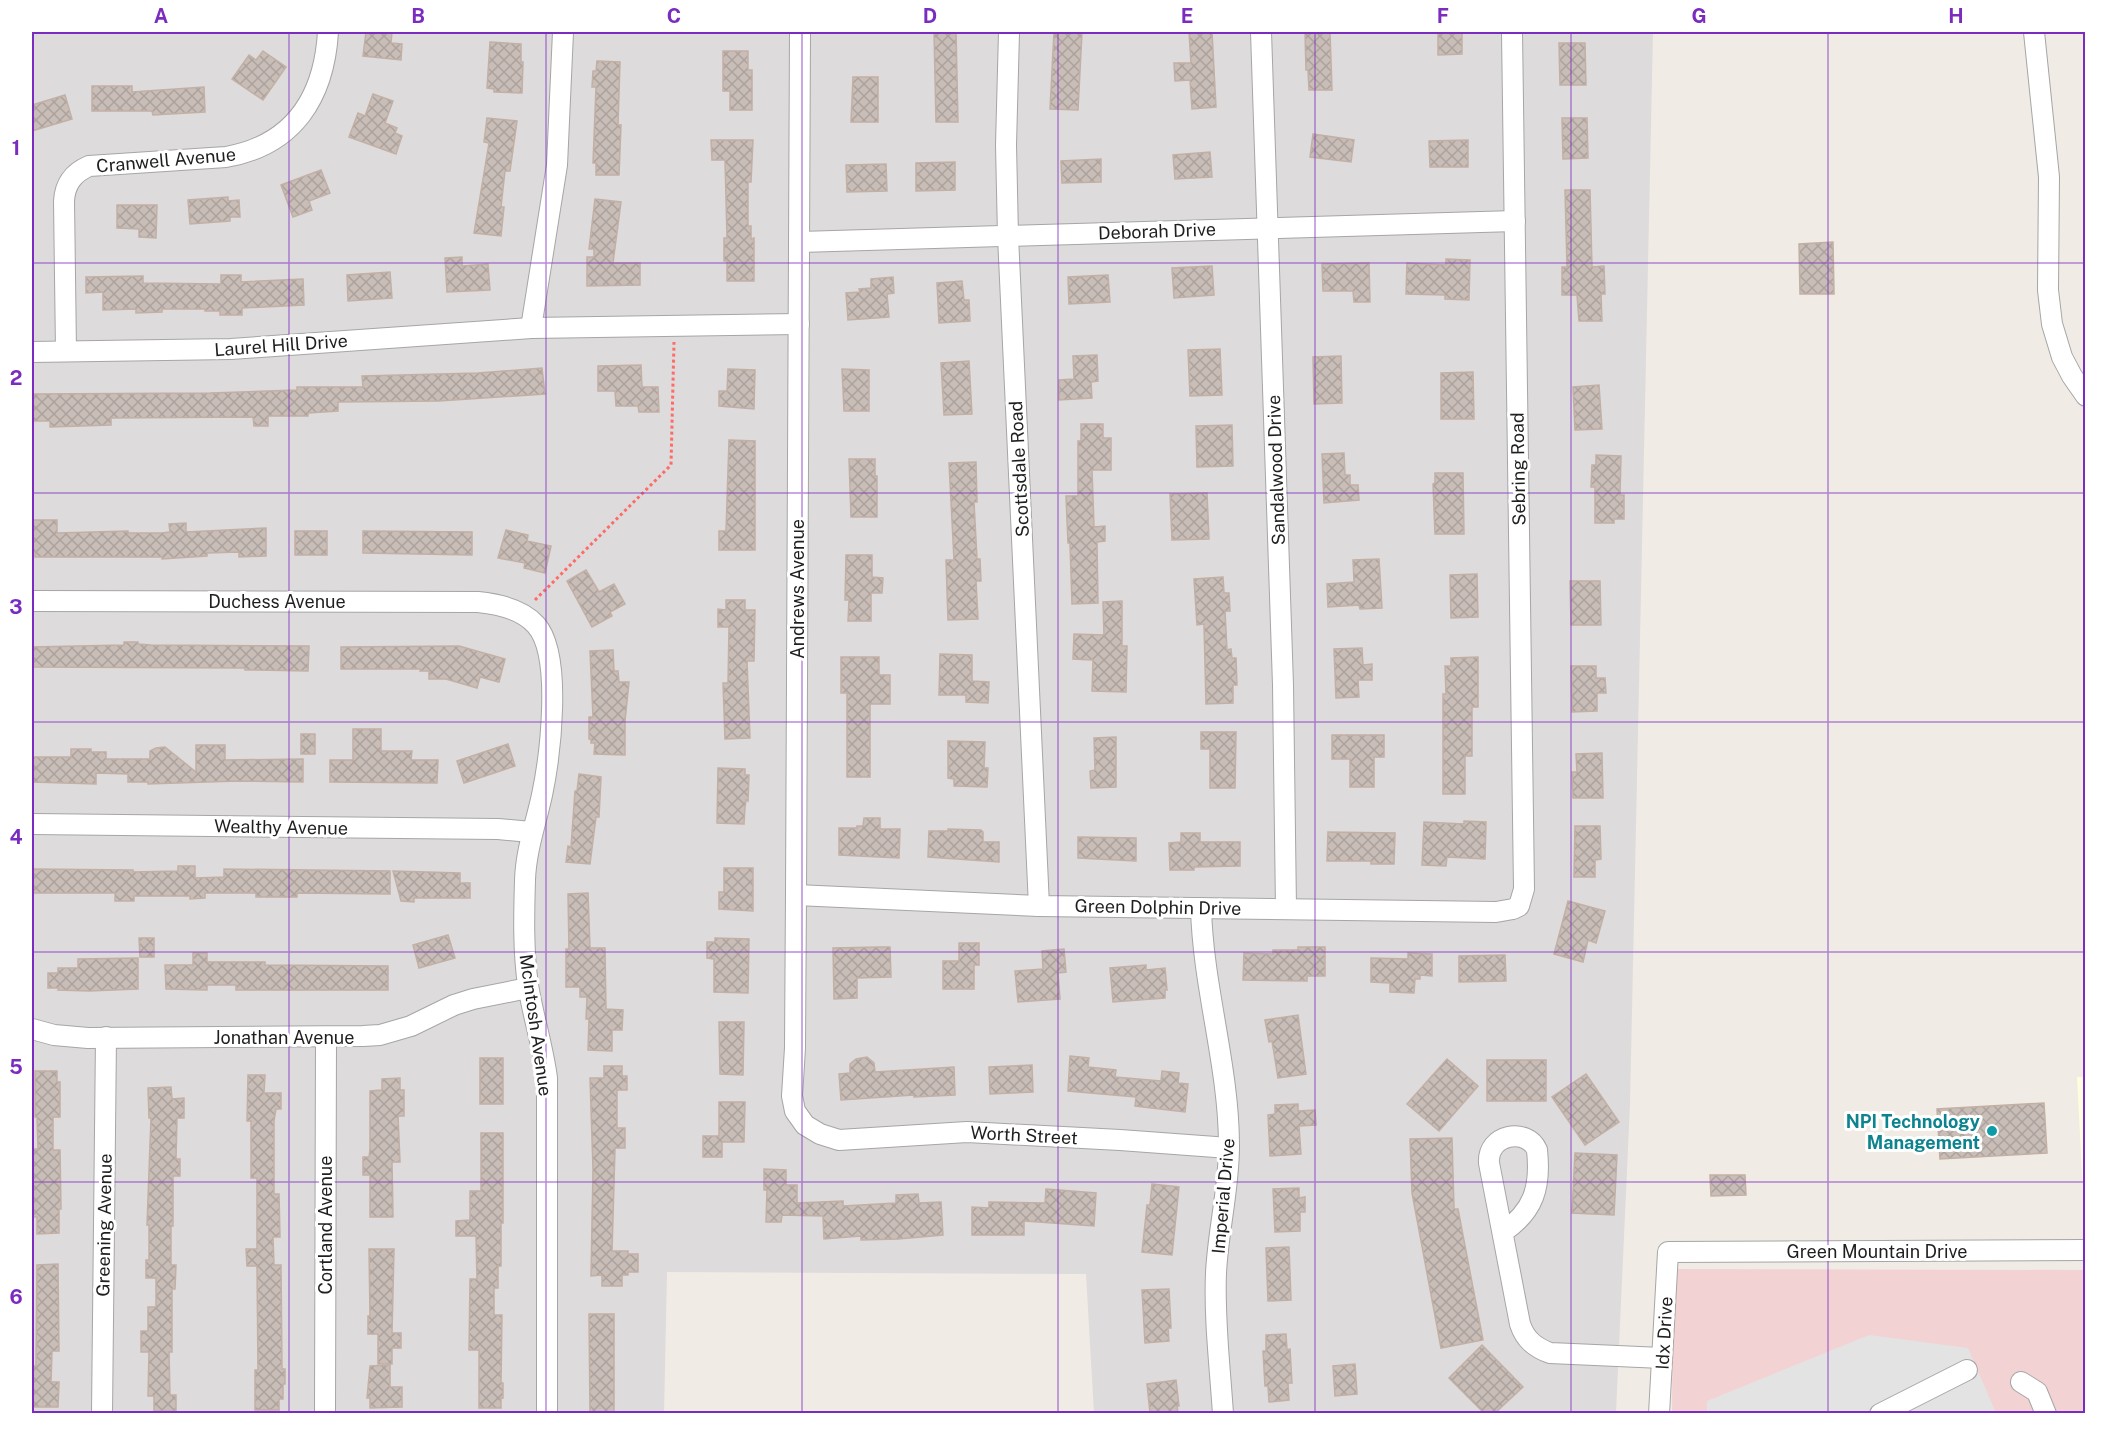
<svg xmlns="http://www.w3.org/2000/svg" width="2117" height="1445" font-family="'Public Sans',sans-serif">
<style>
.residential{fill:#dddbdc}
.commercial{fill:#f3d2d3}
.education{fill:#fffdde}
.parking{fill:#e3e3e3}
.building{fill:url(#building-cross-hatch);stroke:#c3b0a5;stroke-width:1.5}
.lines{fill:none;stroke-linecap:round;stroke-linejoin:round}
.minor-casing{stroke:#a6a6a6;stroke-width:22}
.path{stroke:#ff6b66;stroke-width:3;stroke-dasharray:3 3;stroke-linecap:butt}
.minor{stroke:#fff;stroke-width:20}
.grid{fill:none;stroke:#7b2cbf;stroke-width:1.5;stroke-opacity:0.55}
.culture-dot{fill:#0f9aa8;stroke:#fff;stroke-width:2}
.labels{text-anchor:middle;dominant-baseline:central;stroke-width:6;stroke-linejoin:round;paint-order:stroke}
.street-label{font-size:18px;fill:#1f1f1f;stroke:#fff}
.culture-label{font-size:18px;font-weight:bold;fill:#0d838f;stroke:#fff;text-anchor:end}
.neatline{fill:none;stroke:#7b2cbf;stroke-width:2}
.grid-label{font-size:20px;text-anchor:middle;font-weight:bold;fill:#7b2cbf}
</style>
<defs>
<pattern id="building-cross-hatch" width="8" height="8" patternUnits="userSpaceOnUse" patternTransform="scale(1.5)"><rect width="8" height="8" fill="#c9bdb7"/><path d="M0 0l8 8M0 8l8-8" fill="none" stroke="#aca29d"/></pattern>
</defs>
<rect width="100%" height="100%" fill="#f0ebe4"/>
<!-- residential -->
<path class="residential" d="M32 32H1653L1630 1104 1616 1413H1094L1086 1274 667 1272 664 1413H32Z"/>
<!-- commercial -->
<path class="commercial" d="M1673 1269 2085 1270V1413L1672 1414Z"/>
<!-- education -->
<path class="education" d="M2077 1077H2085V1232Z"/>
<!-- parking -->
<path class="parking" d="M1869 1335 1968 1348 1996 1413 1707 1414V1401Z"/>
<!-- building -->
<g class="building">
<path d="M366 32H392L391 43 402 44 401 60 363 56Z"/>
<path d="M934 32H956L958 122H936Z"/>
<path d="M1054 32H1082L1078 110 1050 109Z"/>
<path d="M1189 32H1212L1216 107 1192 109 1190 80 1175 81 1174 63H1191Z"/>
<path d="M1305 32H1330L1332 90H1309L1308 70H1306Z"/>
<path d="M1438 32H1462V54L1438 55Z"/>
<path d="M490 42 521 44V62H523L522 93 494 92V89L487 88Z"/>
<path d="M1559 43H1585L1586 85H1560Z"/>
<path d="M263 51 286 67 263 100 232 79 249 55 256 60Z"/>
<path d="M723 51H748V70H752V110H730V91H723Z"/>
<path d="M597 61 620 62 618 125H621L619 175H596V163H593L596 87H592L593 71H596Z"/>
<path d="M853 77H878V122H851Z"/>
<path d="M92 86H132V92L204 87 205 112 153 115 152 111H92Z"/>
<path d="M373 94 393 101 385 123 397 128 395 133 402 136 396 154 349 137 358 113 365 116Z"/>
<path d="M65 95 72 119 32 131V105Z"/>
<path d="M487 118 517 121 510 171H505L501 207H504L501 236 474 233 489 143 484 142Z"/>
<path d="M1562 118H1587L1588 158 1563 159Z"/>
<path d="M1313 134 1354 140 1351 162 1310 157Z"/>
<path d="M711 140H753L751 182H748V226H751V239L754 238V281H727V261H724V238H727L725 160H712Z"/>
<path d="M1468 140V167H1430L1429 141Z"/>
<path d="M1210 152 1212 177 1175 179 1173 155Z"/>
<path d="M1101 159V182L1062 183 1061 161Z"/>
<path d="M955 162V190L916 191V163Z"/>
<path d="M886 164 887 191 847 192 846 165Z"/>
<path d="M321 170 330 193 309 201 312 210 293 217 281 185Z"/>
<path d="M1565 190H1590L1592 267 1604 266 1605 294H1601L1602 321H1579L1577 295H1562V267H1567Z"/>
<path d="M228 197V201L239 200 240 217H230V221L190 224 188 200Z"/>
<path d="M595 199 621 202 613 263H640V285L587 286V257H594V249H589Z"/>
<path d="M117 205H157L156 238 139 237V229L117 228Z"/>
<path d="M1833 242 1834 294H1800L1799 244Z"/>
<path d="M462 257V266L488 264 490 290 447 292 445 258Z"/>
<path d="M1446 259 1470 260 1469 300 1445 299V295L1406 294 1407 263 1446 265Z"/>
<path d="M1369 263 1370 302H1354L1353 291H1323L1322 264Z"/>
<path d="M1212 266 1214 295 1174 298 1172 268Z"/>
<path d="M390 272 392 298 348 301 347 275Z"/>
<path d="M221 275H241V282L303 279 304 305 242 308V315H220V311H205V309H162V312L136 313V309L103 310V292L86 293V277L143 276V283L221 284Z"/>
<path d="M1108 275 1110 302 1069 304 1068 277Z"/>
<path d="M893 277 894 293 887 294 889 317 848 320 846 293 860 292 859 289 871 288V279Z"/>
<path d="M962 281 964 300H969L970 321 939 323 937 283Z"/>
<path d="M1220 349 1222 395 1190 396 1188 350Z"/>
<path d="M1097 355 1098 381 1091 382 1092 398 1059 400V380L1074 379 1073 356Z"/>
<path d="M1341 356 1342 403 1314 404 1313 357Z"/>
<path d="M969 361 972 414 944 415 941 363Z"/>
<path d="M641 365 642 387H658L659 412H639L638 406H616L615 391H598V366Z"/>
<path d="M542 368 545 394 439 401 338 402V411L308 413V416H268V426H254L253 417 111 418V425L50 427V421H32V394L210 393 297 390V387H363L362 376 478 373Z"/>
<path d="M728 369 755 370 754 409 719 406V391H727Z"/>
<path d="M842 369 869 370V411H844Z"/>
<path d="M1473 372 1474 419H1441V373Z"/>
<path d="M1599 385 1602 429 1575 430 1573 387Z"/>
<path d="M1081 424H1103V438H1111V470H1092L1094 527 1105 526V541L1097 542 1098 603 1072 604 1070 543H1068L1066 496H1078V441H1081Z"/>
<path d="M1232 425 1233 466 1197 467 1196 426Z"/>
<path d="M729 440 755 441V550H719V531H726Z"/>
<path d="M1344 453 1345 475H1350V485H1358L1359 500 1324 503 1322 454Z"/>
<path d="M1596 455 1621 456 1620 495H1624V519H1614V523H1595V487H1591L1592 465H1596Z"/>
<path d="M849 459H875V476H877V517H851Z"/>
<path d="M976 462 977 502H974L977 559H980L981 581H976L978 619 948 620 946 560H954L949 463Z"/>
<path d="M1435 473H1463L1464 534H1435L1433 484 1435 483Z"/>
<path d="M1207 493 1209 539 1172 540 1170 494Z"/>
<path d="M33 520H57V533L128 531V533H161L170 532 169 524 186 523V532L266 528V556L239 557V552L207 553V556L162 559V557H35V552H32Z"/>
<path d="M506 530 528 535 527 541 551 546 545 573 524 568 525 563 498 558Z"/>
<rect x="295" y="531" width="32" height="24"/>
<path d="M363 531 472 532V555L363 553Z"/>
<path d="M846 555H872V577L883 578 882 593H871V621H848L849 600H845Z"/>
<path d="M1379 559 1382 608 1360 609 1359 605 1328 607 1327 584 1354 582 1353 560Z"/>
<path d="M586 570 599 592 614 584 625 604 610 612 612 616 592 627 567 581Z"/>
<path d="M1477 574 1478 617 1451 618 1450 575Z"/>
<path d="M1223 577 1224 593H1229L1230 611H1225L1227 650 1231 649 1232 658H1236L1237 685H1233V703L1206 704 1204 624 1197 625 1194 579Z"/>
<path d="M1570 581H1600L1601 625H1571Z"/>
<path d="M726 600H745V610H755L754 661H747L750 738 725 739 723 683H728L729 627H718V609L726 610Z"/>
<path d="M1122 601V646H1127L1126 692 1092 691 1093 660 1073 659 1074 634 1104 635 1103 602Z"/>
<path d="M124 642H138V644L151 645 309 646 308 671 256 670H245V668L32 667V647L124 645Z"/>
<path d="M459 646 505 659 499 682 480 677 477 688 446 679H429V671H420V669H341V647Z"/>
<path d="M1362 648 1363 665 1372 664V680H1358L1359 697 1336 698 1334 649Z"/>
<path d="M613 650 614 671H618L619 682H629L625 721V755L594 754 595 743H591V739H589V717H593L590 651Z"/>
<path d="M940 654 972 655V681L989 682 988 703 966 702V695H939Z"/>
<path d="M841 657H879V675H890V704H870V777H847V693H841Z"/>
<path d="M1478 657V707H1472V756H1465V794H1443V694H1446L1445 666H1451V658Z"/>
<path d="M1571 666H1596V678H1605L1606 693H1597V711L1572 712Z"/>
<path d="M353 729H381V751H412L411 760H438L437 783 330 782V760H353Z"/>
<path d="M1201 732H1236L1235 788H1210V749H1201Z"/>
<rect x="301" y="734" width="14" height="20"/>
<path d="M1332 735H1384V757H1374V787H1350V759H1332Z"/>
<path d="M1116 737V787L1091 788 1090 771 1095 770 1094 738Z"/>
<path d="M948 741 985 742 984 768H988L987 787 954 786V779L948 778Z"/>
<path d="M508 744 515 766 464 783 457 761Z"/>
<path d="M196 745H225V760L303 759V782L238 781 148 784V782H128V774L96 773V784L32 782V757H71V749H91V752H106V759H150V751L156 748 165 747 196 772Z"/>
<path d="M1602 753 1603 798H1573L1572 772H1577L1576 754Z"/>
<path d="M718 768 745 769V775H749L748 801 746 800 745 807 744 824 717 823Z"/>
<path d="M579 774 601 777 599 817H596L590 864 566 862 568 846 571 847 575 791H577Z"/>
<path d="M864 818H880V829H900L899 858 839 855V828H857V826H863Z"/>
<path d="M1464 821 1486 822 1485 859 1447 857 1446 866 1422 865 1424 822 1464 824Z"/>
<path d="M1575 826H1600L1601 859 1595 860V877H1574Z"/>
<path d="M948 829 981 830 983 832V842H999V862L928 857 929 831H948Z"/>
<path d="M1328 832 1395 833 1394 864H1371V861H1327Z"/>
<path d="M1181 833H1200V842H1240V866L1194 867V870H1170L1169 843 1181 842Z"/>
<path d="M1078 837 1136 838V861L1078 858Z"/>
<path d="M178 866H195V878L224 877V869L390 871V894L297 893V897H256V893H205V898L190 899V896H134V901H115V893H32V869L133 870V872L178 871Z"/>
<path d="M724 868H753V911L719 909V892H724Z"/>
<path d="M393 871 460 873V883H470V898H414V902L401 901Z"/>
<path d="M588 893 590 948H605L606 1009 623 1010 622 1030H612V1051L588 1050 589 1019H586L587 997H580V987H566V949H569L568 894Z"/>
<path d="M1568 901 1605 911 1596 943 1588 940 1583 962 1554 954Z"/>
<path d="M448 935 455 958 419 968 413 945Z"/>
<path d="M139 938H154V957H140Z"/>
<path d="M715 938 749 939 748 993 714 992V959L707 958V942H715Z"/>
<path d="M959 943H979V965H974V989H943V961H959Z"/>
<path d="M880 947H890L891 977 857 978V998L834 999 833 948Z"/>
<path d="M1298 947H1325V976H1307V981L1243 980 1244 953 1273 954V950H1298Z"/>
<path d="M1064 949 1066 972 1058 973 1060 999 1018 1002 1015 971 1043 969 1042 951Z"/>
<path d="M193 953H207V962H265V965L388 966V990H236V985H207V990L166 989 165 965H193Z"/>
<path d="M1408 953 1432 954V976L1420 975V979H1415L1414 993 1390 992V983L1371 982V958L1408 959Z"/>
<path d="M1505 955 1506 981 1459 982V956Z"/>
<path d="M138 958V989L89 991 58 990 59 988H48V973H58V968H78V959Z"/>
<path d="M1146 965V970L1165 968 1167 990H1165V998L1113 1002 1110 968Z"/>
<path d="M1298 1015 1306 1074 1278 1078 1272 1041 1269 1042 1265 1020Z"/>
<path d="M719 1022H744L743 1075 720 1074Z"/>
<path d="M1070 1056 1089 1058 1088 1067 1116 1070 1115 1077 1161 1081 1162 1071 1179 1073 1178 1083 1188 1084 1185 1112 1135 1106 1136 1097 1068 1091Z"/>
<path d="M867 1057 874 1063 875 1072 954 1067 955 1095 914 1097V1095L841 1100 839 1074 850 1073V1064L856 1059Z"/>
<rect x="480" y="1058" width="23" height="46"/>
<path d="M1447 1059 1478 1086 1439 1131 1407 1104Z"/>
<rect x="1487" y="1060" width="59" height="41"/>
<path d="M1032 1065 1033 1092 990 1094 989 1067Z"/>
<path d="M604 1066H622V1076H627V1090H617V1128H625V1148H615L612 1251H628V1254H638V1272H628V1275H622V1286H602V1275L591 1276 593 1169 590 1078H604Z"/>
<path d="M35 1071H57V1082H60V1117H53V1150H60L61 1209H59V1233L37 1234V1217H32V1149H38L37 1117H35Z"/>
<path d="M1586 1074 1619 1122 1585 1145 1552 1097Z"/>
<path d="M248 1075H265L264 1093H281V1109H276L274 1121V1194H279L280 1237H273L274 1265H281L282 1369H285V1384H283V1399H279V1410H255V1370H258L257 1266H247L246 1249H257V1178H251V1121H247Z"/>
<path d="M400 1078V1090H404V1116H398L400 1162H392L393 1217H370V1175H363V1157H369L370 1149V1091L382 1090V1079Z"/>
<path d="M171 1087 172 1099 184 1098V1118H177L176 1159H180V1176H173V1226H171V1265H176L175 1289H172V1352H169L170 1395H176V1411H154V1396H148L149 1352H141V1331H148V1307H156V1278H146V1260H149V1225H147L151 1118H149L148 1088Z"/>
<path d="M719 1102H745L744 1142H722V1157H703V1136H719Z"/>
<path d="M2044 1103 2047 1153 1940 1159 1937 1109Z"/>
<path d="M1298 1104V1111L1315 1110 1316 1125 1299 1126 1301 1154 1270 1156 1268 1115 1275 1114V1105Z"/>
<path d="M481 1133H503V1223H501V1266H498V1288H494V1315H502L501 1383H503V1398H501V1408H479V1350H469L470 1279H477L476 1236H456V1221L470 1220V1191H481Z"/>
<path d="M1452 1138 1454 1209H1458L1483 1340 1441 1348 1412 1193 1410 1139Z"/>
<path d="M1575 1153 1617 1155 1614 1215 1572 1213Z"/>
<path d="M764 1169 786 1170V1185H797V1203L843 1201V1206L896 1203V1195L918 1194 919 1203 941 1202 943 1235 898 1239 861 1240V1236L824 1239 823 1216 782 1215 781 1222H766L767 1190H764Z"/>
<path d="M1710 1175H1745L1746 1195 1711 1196Z"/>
<path d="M1152 1184 1179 1187 1172 1255 1142 1252 1147 1205H1150Z"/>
<path d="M1299 1188V1198L1305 1197V1212H1300V1231L1275 1232 1273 1189Z"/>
<path d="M1046 1189 1096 1193 1094 1226 1024 1221V1235H972V1207L989 1208V1202L1045 1203Z"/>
<path d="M1289 1247 1291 1300 1268 1301 1266 1248Z"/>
<path d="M369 1249H394L392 1333H401V1348H392V1364H378V1334H368V1316H370Z"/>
<path d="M58 1264 59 1351H52L51 1382H59L58 1407H32V1366H36L37 1265Z"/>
<path d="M1169 1289 1171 1328H1168L1169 1341 1145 1343 1142 1290Z"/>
<path d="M589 1314H614V1413H590Z"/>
<path d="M1286 1334 1287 1350 1290 1349 1292 1383H1288L1289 1400 1269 1402 1268 1386H1265L1263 1351H1266V1335Z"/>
<path d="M1482 1345 1523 1387 1495 1413H1484L1449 1378Z"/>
<path d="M1355 1364 1357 1394 1335 1396 1333 1366Z"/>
<path d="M390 1365V1387H402V1407L370 1408V1398H367L370 1366Z"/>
<path d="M1176 1380 1179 1406H1177L1178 1413H1150L1147 1384Z"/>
</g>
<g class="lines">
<!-- minor casing -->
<g class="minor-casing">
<g id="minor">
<path d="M800 32 796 895 795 1048 792 1096 795 1111 805 1125 820 1134 839 1140 967 1132 1120 1140 1229 1148"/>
<path d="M1009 32 1006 145 1008 236 1039 906"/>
<path d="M1261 32 1283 685 1286 909"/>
<path d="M2034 32 2049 177 2048 290 2052 324 2062 357 2072 376 2086 396"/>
<path d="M800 242 1515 221"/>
<path d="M531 328 557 165 563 32"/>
<path d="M66 351 64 201C65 184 73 173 89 166L226 157C294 145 324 97 328 32"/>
<path d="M32 352 231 349 531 328 799 324"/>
<path d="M32 601 478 602C498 604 522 609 536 625 563 655 550 757 542 795 536 823 526 850 525 880 524 914 523 950 528 985 533 1016 543 1047 547 1078V1414"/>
<path d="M32 824 498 829 531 832"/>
<path d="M796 895 1039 906 1496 912 1513 909 1519 906 1524 889 1512 32"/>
<path d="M1201 908C1203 988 1229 1066 1229 1146 1229 1189 1218 1231 1216 1273 1214 1319 1220 1367 1223 1414"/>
<path d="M32 1029 54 1035 88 1038 363 1036 380 1035 411 1026 454 1005 473 999 528 988"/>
<path d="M1503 1232C1534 1211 1541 1187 1537 1150 1527 1127 1487 1134 1489 1163L1520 1324C1525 1339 1534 1347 1550 1353L1662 1358"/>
<path d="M2021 1382 2037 1392 2046 1414"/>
<path d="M102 1414 106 1037"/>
<path d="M325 1414 326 1037"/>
<path d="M1659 1414 1668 1252 2086 1250"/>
<path d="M1880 1414 1967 1370"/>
</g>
</g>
<!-- path -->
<path class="path" d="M535 600 671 465 674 342"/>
<!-- minor -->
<use href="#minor" class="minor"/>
</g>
<!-- grid -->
<path class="grid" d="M289 32V1414M546 32V1414M802 32V1414M1058 32V1414M1315 32V1414M1571 32V1414M1828 32V1414M32 263H2086M32 493H2086M32 722H2086M32 952H2086M32 1182H2086"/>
<!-- markers -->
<circle class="culture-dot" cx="1992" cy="1131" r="6"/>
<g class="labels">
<!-- street labels -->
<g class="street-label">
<text transform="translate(166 160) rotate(-5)">Cranwell Avenue</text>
<text transform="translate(1157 231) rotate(-2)">Deborah Drive</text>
<text transform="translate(281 345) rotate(-4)">Laurel Hill Drive</text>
<text transform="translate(1019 469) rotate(-93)">Scottsdale Road</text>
<text transform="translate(1518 469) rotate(-91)">Sebring Road</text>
<text transform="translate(1276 470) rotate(-92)">Sandalwood Drive</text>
<text transform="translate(797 589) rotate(-90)">Andrews Avenue</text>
<text x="277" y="601">Duchess Avenue</text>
<text transform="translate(281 827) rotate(1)">Wealthy Avenue</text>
<text transform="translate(1158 907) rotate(1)">Green Dolphin Drive</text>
<text transform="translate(536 1025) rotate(82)">McIntosh Avenue</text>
<text x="284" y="1037">Jonathan Avenue</text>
<text transform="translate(1024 1135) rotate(3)">Worth Street</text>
<text transform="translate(1223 1196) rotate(-85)">Imperial Drive</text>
<text transform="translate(104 1225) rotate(-89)">Greening Avenue</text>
<text transform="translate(325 1225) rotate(-90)">Cortland Avenue</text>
<text x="1877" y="1251">Green Mountain Drive</text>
<text transform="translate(1664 1333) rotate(-87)">Idx Drive</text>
</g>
<!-- culture labels -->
<g class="culture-label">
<text x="1980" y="1121">NPI Technology<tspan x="1980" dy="21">Management</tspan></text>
</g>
</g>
<!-- border -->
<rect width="2117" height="1445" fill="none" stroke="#ffffff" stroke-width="66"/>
<rect x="33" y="33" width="2051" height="1379" class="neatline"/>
<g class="grid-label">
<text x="161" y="23">A</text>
<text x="418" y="23">B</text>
<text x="674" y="23">C</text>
<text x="930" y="23">D</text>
<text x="1187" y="23">E</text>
<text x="1443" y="23">F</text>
<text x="1699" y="23">G</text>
<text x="1956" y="23">H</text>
<text x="16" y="155">1</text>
<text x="16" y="385">2</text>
<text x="16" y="614">3</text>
<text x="16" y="844">4</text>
<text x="16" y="1074">5</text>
<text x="16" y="1304">6</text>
</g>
</svg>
